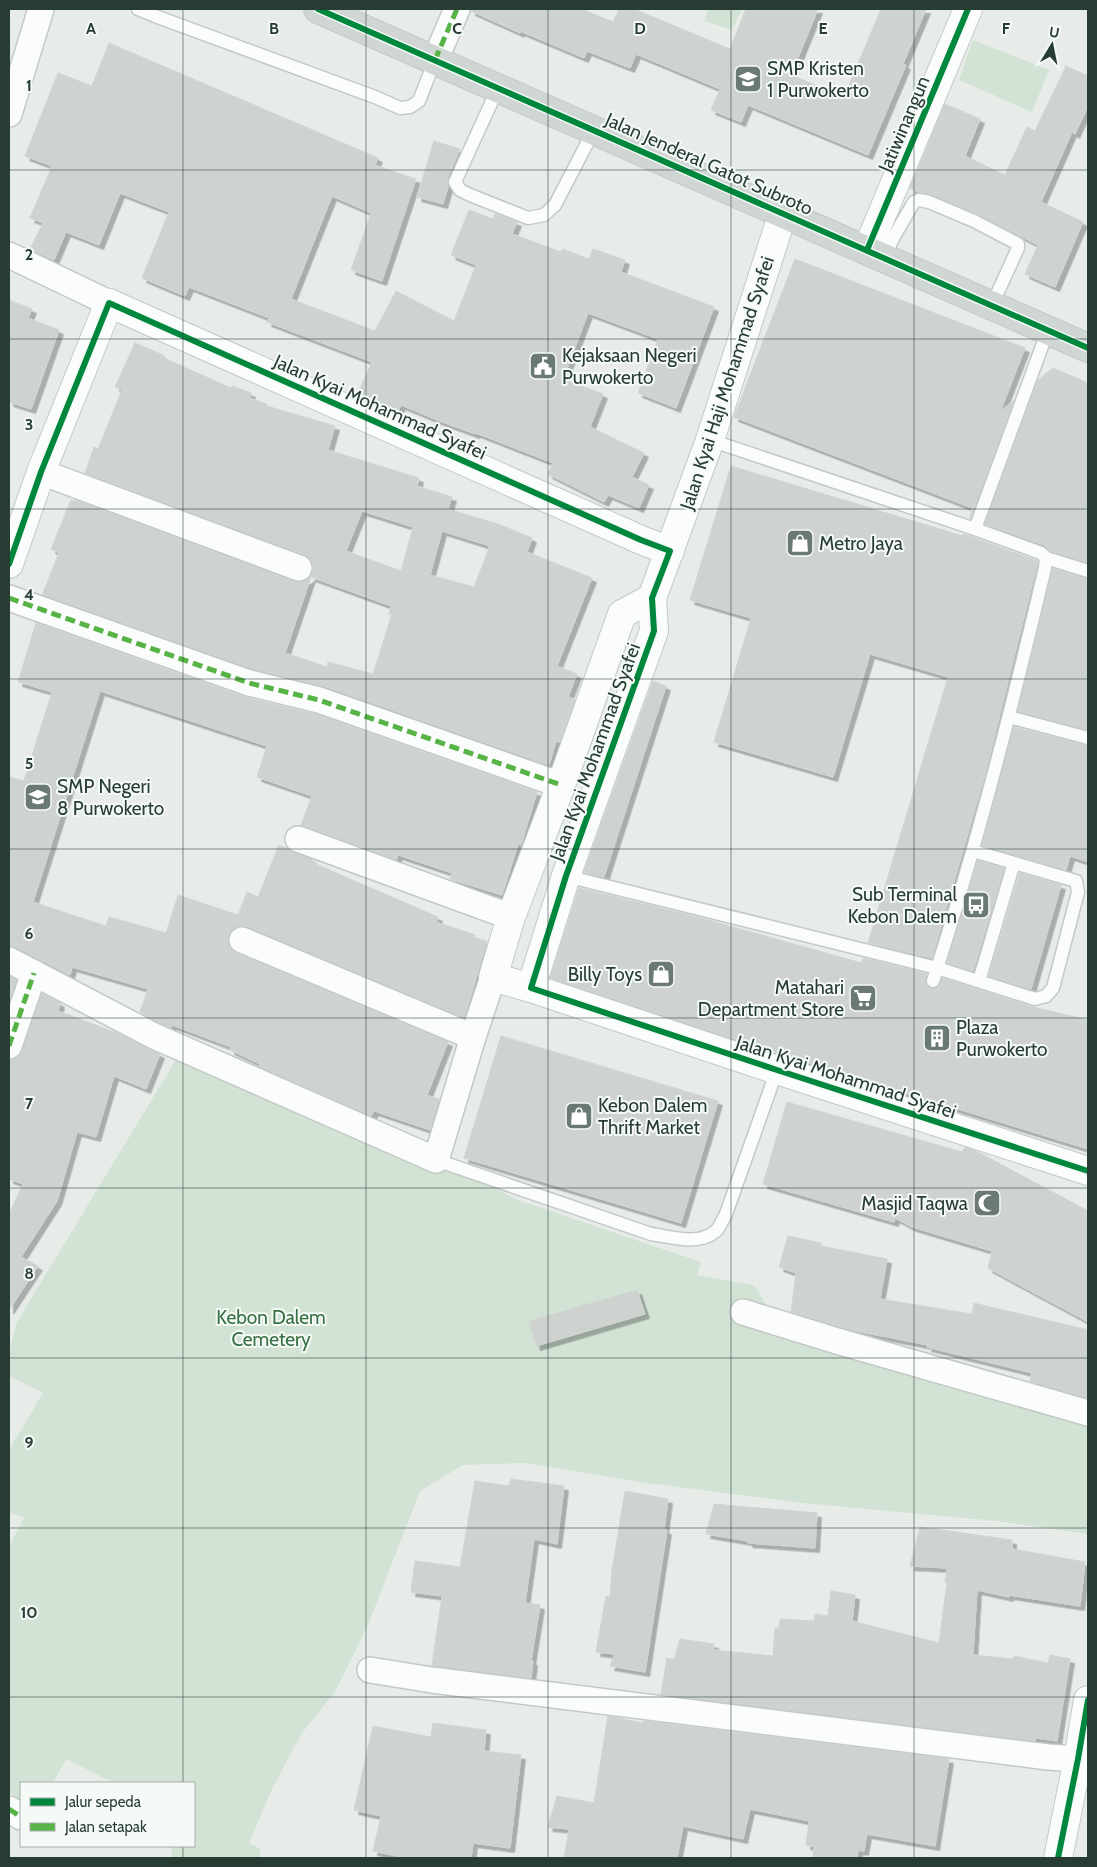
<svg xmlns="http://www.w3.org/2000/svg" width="1097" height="1867" font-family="Cabin,sans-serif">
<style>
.green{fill:#d2e3d5}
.building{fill:#ced3d0;stroke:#d0d5d2;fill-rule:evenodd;filter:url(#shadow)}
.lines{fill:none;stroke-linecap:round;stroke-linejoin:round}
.service-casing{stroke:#c4c9c6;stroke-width:15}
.minor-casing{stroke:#c4c9c6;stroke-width:28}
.tertiary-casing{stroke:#c4c9c6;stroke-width:30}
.secondary-casing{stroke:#c4cac7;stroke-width:30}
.primary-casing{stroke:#c3cac6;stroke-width:30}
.service{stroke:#fbfcfc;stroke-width:12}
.minor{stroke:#fbfcfc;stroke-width:25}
.tertiary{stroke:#fbfcfc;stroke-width:28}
.secondary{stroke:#fbfcfc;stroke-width:28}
.primary{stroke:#cfd6d3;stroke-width:28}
.quiet{stroke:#56b346;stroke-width:5;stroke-dasharray:10 5;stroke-linecap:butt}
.cycleway-casing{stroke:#f6faf7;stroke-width:9}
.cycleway{stroke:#00873e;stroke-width:6}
.grid{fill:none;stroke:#273d33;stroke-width:1;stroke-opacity:0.55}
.labels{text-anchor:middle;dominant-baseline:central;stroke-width:4;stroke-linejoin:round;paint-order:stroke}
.poi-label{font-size:19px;fill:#273d33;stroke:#f6faf7;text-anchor:start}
.street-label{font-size:19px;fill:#273d33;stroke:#f6faf7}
.park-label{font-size:19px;fill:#357042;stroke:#f6faf7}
.grid-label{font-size:16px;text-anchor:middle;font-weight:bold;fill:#273d33;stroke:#f6faf7;stroke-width:4;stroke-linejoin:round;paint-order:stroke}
</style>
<defs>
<filter id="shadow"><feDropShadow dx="4.5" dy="4.5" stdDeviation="0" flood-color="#0004"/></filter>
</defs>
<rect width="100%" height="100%" fill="#e7ece9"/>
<!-- green -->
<g class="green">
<path d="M709 9H742L732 30 704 21Z"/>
<path d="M973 40 1049 70 1032 112 959 80Z"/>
<path d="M183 1048 436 1160 518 1200 701 1262 697 1275 754 1285 785 1335 1088 1416V1534L996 1521 802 1503 647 1483 524 1463 463 1465 420 1491 368 1625 335 1692 302 1733 272 1789 249 1843 261 1849 259 1858H172L171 1846H194V1783H114L66 1759 53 1783H21V1800L9 1792V1546L24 1518 9 1512V1450L43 1393 9 1376V1352L17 1322Z"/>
</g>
<!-- building -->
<g class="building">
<path d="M471 9H582L613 22 619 9H634L730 49 746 9H818L791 75 844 97 881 9H926L903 64 906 65 868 155 748 105 741 122 711 110 720 89 636 54 630 68 587 51 584 58 520 31V33L471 11Z"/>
<path d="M109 43 378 158 375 165 416 179 382 281 351 270 371 213 332 196 291 299 375 331 396 291 454 321 476 265 451 255 469 210 493 219 495 214 517 222 512 234 561 252 563 249 589 259 593 249 625 260 621 272 714 307 676 408 638 393 658 339 588 313 563 379 603 394 590 427 644 453 632 477 649 485 639 508 608 495 604 502 548 474 553 463 476 433 475 434 437 420 401 405 397 413 357 395 372 362 267 322 269 318 189 287 185 296 142 278 169 212 120 193 99 245 66 232 54 260 30 249 43 223 30 218 52 166 25 156 58 73 92 86Z"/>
<path d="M1066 66 1088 76V106L1075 134 1072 132 1041 202 1083 222 1055 287 1025 274 1038 245 977 214 932 195 918 192 910 188 945 104 980 119 965 156 1005 175 1027 127 1035 131Z"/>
<path d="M434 141 460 149 447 179 448 187 443 204 417 197Z"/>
<path d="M795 259 1025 348 1000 412 1014 400 970 519 972 508 734 417Z"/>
<path d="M9 300 32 309 28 318 59 330 31 409 9 402Z"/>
<path d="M135 343 165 356 164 358 231 388 232 386 251 393 250 398 267 404V406L335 426 328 450 419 478 417 486 452 497 448 509 498 524 532 538 527 552 592 578 557 666 577 674 568 697 575 699 574 703 560 742 556 741 549 765 324 686 253 669 44 595 43 593 59 553 51 549 71 500 74 501 75 500 294 581 301 582 308 579 313 573V565L310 559 304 555 85 473 94 447 98 449 122 390 115 387ZM362 511 413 527 401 571 346 551ZM442 531 490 546 474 587 430 575ZM311 577 391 606 389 614H392L373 674 328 662 327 667 285 653Z"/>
<path d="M1053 368 1088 383V563L1050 551 1044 545 985 524 1038 380Z"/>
<path d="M731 466 963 536 964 534 1038 561 985 774 932 958 868 943 948 677 870 654 833 777 714 742 751 618 690 600Z"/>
<path d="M1053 569 1088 579V730L1018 711Z"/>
<path d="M36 623 244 697 315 714 537 792 521 845 518 844 502 895 450 879 452 873 398 855 396 860 301 825 312 796 257 777 267 746 100 691 33 902 106 926 109 917 166 933 178 895 238 915 247 892 258 897 279 845 312 859 311 862 438 917 436 922 475 935 474 938 487 941 464 1018 248 927 241 926 234 928 229 935 228 941 230 948 236 953 448 1042 427 1095 439 1099 430 1130 374 1111 371 1116 259 1067 260 1064 230 1050 231 1047 172 1025 171 1028 160 1023 140 1012 148 989 72 967 70 975 16 947 9 946V777L24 781 52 692 18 682Z"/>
<path d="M653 681 666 686 604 877 584 872Z"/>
<path d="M1014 727 1088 746V862L1070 856 1066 870 982 845Z"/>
<path d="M978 861 1004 868 973 971 947 963Z"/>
<path d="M1020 873 1061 885 1031 989 989 976Z"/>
<path d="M579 888 697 917 862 963 863 958 927 974 925 983 931 989 939 987 942 978 1033 1007 1088 1020V1149L773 1052 550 978Z"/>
<path d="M9 976 16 980 9 1002Z"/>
<path d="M42 994 60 1003 58 1011 117 1033 160 1054 146 1089 114 1076 96 1137 77 1132 57 1201 21 1257 38 1266 9 1310V1214L23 1184 9 1179V1060L18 1057 22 1051Z"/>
<path d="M501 1036 718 1101 681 1223 464 1158Z"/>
<path d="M787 1102 962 1152 965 1147 976 1151 1088 1211V1322L988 1268 992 1251 912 1227 895 1218 894 1222 763 1184Z"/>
<path d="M788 1236 821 1243V1246L887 1259 880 1299 972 1314 974 1303 1088 1330V1398L1030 1381 1032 1373 927 1347 928 1345 846 1329 791 1312 796 1273 779 1267Z"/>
<path d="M637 1290 645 1314 536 1346 529 1321Z"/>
<path d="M511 1479 564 1486 557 1544 534 1539 525 1603 540 1605 531 1661H533L531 1678 432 1665 442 1596 411 1592 415 1561 460 1567 475 1481 509 1486Z"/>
<path d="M625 1491 668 1499 664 1530H667L645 1672 610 1666 615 1654 596 1652 606 1596 610 1597 612 1570Z"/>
<path d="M714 1504 817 1513 815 1548 748 1543V1541L706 1534Z"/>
<path d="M920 1527 1012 1540V1549L1085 1562 1080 1606 1009 1595V1597L977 1590 973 1655 1013 1659 1014 1656 1048 1663 1050 1655 1070 1659 1057 1741 1036 1738 1035 1741 661 1694 667 1658 674 1660 680 1639 714 1644 713 1650 773 1656 775 1628H779L780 1619 814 1621 815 1614 828 1616 831 1591 855 1595 852 1621 939 1643 947 1582H945L947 1568 910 1566Z"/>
<path d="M608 1716 643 1723V1721L949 1759 935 1846 867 1834 864 1851 858 1850 857 1858H813L814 1846 806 1845 809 1821 750 1809 743 1839 683 1826 677 1858H564L569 1829 548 1827 557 1796 594 1803Z"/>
<path d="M433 1723 486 1730 484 1751 521 1755 510 1848 473 1843 471 1858H406L373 1851 381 1816 354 1810 373 1726 431 1737Z"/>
</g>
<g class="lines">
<!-- service casing -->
<g class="service-casing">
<g id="service">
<path d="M138 9 155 16 375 97 400 108 410 107 419 101 435 60"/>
<path d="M498 88 455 182 460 190 470 195 528 218 544 215 555 205 594 130"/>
<path d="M885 258 892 240 914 202 919 200 929 202 974 221 1018 244V248L992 305"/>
<path d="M710 440 975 529"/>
<path d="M1046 558 1088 571"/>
<path d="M1009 717 1088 738"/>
<path d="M566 876 937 968 1035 999 1046 996 1053 988 1078 892 1076 881 973 851"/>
<path d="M933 981C977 845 1012 707 1045 568L1046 558 1041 553 975 529 1048 330"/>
<path d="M979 981 1014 863"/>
<path d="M436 1160 651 1234C671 1237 699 1246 716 1231 720 1227 723 1219 726 1214L777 1070"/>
</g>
</g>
<!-- minor casing -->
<g class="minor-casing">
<g id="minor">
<path d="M435 60 457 9"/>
<path d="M9 114 41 9"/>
<path d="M9 255 109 303"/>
<path d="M41 472 299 568"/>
<path d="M9 598 249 683 319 700 561 785"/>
<path d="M298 839 511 917"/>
<path d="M242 940 473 1037"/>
<path d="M9 960 154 1036 436 1160 473 1037 493 977"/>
<path d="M9 1046 34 973"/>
<path d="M743 1312 837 1341 1088 1413"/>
<path d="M370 1670 432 1680 1048 1757 1078 1759"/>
<path d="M9 1809 21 1817"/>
</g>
</g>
<!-- tertiary casing -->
<g class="tertiary-casing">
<g id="tertiary">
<path d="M867 250 968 9"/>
<path d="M109 303 641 540 670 551"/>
<path d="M652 598 622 614 561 785 511 917 493 977 531 988 777 1070 1088 1171"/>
<path d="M531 988 566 876 654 631 652 598 710 440 783 213"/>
<path d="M1058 1858 1078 1759 1088 1700"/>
</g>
</g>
<!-- secondary casing -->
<g class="secondary-casing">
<path id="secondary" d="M9 564 41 472 109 303"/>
</g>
<!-- primary casing -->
<g class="primary-casing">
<path id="primary" d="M318 9 1088 348"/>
</g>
<!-- service -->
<use href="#service" class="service"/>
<!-- minor -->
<use href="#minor" class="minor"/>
<!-- tertiary -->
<use href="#tertiary" class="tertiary"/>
<!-- secondary -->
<use href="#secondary" class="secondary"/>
<!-- primary -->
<use href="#primary" class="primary"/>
<!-- quiet -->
<g class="quiet">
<path d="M435 60 457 9"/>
<path d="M9 598 249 683 319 700 561 785"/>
<path d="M9 1046 34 973"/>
<path d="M9 1809 21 1817"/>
</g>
<!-- cycleway casing -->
<g class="cycleway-casing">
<g id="cycleway">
<path d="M318 9 1088 348"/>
<path d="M867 250 968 9"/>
<path d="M9 564 41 472 109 303 641 540 670 551 652 598 654 631 566 876 531 988 777 1070 1088 1171"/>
<path d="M1058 1858 1078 1759 1088 1700"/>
</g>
</g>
<!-- cycleway -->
<use href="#cycleway" class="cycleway"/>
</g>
<!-- grid -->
<path class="grid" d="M183 9V1783M366 9V1858M548 9V1858M731 9V1858M914 9V1858M9 170H1088M9 339H1088M9 509H1088M9 679H1088M9 849H1088M9 1018H1088M9 1188H1088M9 1358H1088M9 1528H1088M9 1697H1088M183 1846V1858"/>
<!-- icons -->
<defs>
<g id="school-square" transform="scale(1.4375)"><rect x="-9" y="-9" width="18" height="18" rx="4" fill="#6a7a73" stroke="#f6faf7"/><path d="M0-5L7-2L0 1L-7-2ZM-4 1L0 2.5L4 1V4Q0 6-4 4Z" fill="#fff"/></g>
<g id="civic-square" transform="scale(1.4375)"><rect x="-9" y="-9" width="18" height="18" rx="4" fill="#6a7a73" stroke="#f6faf7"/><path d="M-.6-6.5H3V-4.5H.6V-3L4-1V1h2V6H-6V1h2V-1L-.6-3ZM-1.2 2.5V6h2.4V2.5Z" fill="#fff"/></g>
<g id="shop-square" transform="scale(1.4375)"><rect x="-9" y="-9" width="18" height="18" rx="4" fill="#6a7a73" stroke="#f6faf7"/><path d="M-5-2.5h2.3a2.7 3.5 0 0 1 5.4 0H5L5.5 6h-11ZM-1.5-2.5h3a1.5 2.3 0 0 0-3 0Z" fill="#fff"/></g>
<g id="bus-square" transform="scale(1.4375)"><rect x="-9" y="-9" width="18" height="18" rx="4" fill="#6a7a73" stroke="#f6faf7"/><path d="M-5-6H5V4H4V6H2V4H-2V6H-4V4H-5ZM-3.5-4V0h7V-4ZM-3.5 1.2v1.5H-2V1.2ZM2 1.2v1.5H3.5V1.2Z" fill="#fff"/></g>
<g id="supermarket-square" transform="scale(1.4375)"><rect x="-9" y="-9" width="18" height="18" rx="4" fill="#6a7a73" stroke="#f6faf7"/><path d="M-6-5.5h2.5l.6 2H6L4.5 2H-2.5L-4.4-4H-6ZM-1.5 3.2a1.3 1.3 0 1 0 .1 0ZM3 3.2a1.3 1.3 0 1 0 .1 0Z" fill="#fff"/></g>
<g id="building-square" transform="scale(1.4375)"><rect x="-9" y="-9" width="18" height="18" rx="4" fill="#6a7a73" stroke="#f6faf7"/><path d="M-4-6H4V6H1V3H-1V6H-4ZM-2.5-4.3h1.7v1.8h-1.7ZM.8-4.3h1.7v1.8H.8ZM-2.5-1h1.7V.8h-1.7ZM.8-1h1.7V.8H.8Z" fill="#fff"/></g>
<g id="mosque-square" transform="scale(1.4375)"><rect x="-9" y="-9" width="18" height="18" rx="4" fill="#6a7a73" stroke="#f6faf7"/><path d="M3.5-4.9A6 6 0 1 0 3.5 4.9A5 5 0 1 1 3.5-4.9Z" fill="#fff"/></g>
</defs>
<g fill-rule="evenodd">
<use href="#school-square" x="748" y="79"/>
<use href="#civic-square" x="543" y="366"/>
<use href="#shop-square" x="800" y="543"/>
<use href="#school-square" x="38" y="797"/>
<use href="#bus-square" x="976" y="905"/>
<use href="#shop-square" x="661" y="974"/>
<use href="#supermarket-square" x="863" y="998"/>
<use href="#building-square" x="937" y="1038"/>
<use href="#shop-square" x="579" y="1116"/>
<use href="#mosque-square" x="987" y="1203"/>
</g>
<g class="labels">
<!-- poi labels -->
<g class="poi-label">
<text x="767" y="68">SMP Kristen<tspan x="767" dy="22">1 Purwokerto</tspan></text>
<text x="562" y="355">Kejaksaan Negeri<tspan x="562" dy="22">Purwokerto</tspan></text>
<text x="819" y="543">Metro Jaya</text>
<text x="57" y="786">SMP Negeri<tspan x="57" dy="22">8 Purwokerto</tspan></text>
<text x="957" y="894" text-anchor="end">Sub Terminal<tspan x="957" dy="22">Kebon Dalem</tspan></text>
<text x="642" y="974" text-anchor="end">Billy Toys</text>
<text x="844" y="987" text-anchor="end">Matahari<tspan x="844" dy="22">Department Store</tspan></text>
<text x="956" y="1027">Plaza<tspan x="956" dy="22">Purwokerto</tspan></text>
<text x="598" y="1105">Kebon Dalem<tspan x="598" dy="22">Thrift Market</tspan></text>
<text x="968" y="1203" text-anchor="end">Masjid Taqwa</text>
</g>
<!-- street labels -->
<g class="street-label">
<text transform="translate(904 124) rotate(-67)">Jatiwinangun</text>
<text transform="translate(709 164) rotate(24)">Jalan Jenderal Gatot Subroto</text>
<text transform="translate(727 383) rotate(-72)">Jalan Kyai Haji Mohammad Syafei</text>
<text transform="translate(380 407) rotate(24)">Jalan Kyai Mohammad Syafei</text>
<text transform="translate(595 752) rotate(-70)">Jalan Kyai Mohammad Syafei</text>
<text transform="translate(846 1077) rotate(18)">Jalan Kyai Mohammad Syafei</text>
</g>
<!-- park labels -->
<g class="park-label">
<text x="271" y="1317">Kebon Dalem<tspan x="271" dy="22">Cemetery</tspan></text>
</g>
</g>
<g class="grid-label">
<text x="91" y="34">A</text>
<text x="274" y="34">B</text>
<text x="457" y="34">C</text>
<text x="640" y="34">D</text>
<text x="823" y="34">E</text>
<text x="1006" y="34">F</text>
<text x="29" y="91">1</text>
<text x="29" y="260">2</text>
<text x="29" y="430">3</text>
<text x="29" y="600">4</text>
<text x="29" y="769">5</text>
<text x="29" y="939">6</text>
<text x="29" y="1109">7</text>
<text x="29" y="1279">8</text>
<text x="29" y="1448">9</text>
<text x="29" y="1618">10</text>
</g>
<!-- border -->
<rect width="1097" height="1867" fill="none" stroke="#273d33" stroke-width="20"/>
<!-- legend -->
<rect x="20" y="1782" width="175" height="65" fill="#f6faf7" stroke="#a3aea9"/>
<rect x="30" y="1798" width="25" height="8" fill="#00873e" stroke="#a3aea9"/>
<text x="65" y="1807" font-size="15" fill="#273d33">Jalur sepeda</text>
<rect x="30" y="1823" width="25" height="8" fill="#56b346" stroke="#a3aea9"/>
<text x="65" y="1832" font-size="15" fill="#273d33">Jalan setapak</text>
<!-- north arrow -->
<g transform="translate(1052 45) rotate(10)" stroke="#f6faf7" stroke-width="4" paint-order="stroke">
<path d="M0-4L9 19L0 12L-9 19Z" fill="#273d33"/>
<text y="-8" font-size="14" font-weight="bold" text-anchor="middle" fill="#273d33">U</text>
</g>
</svg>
